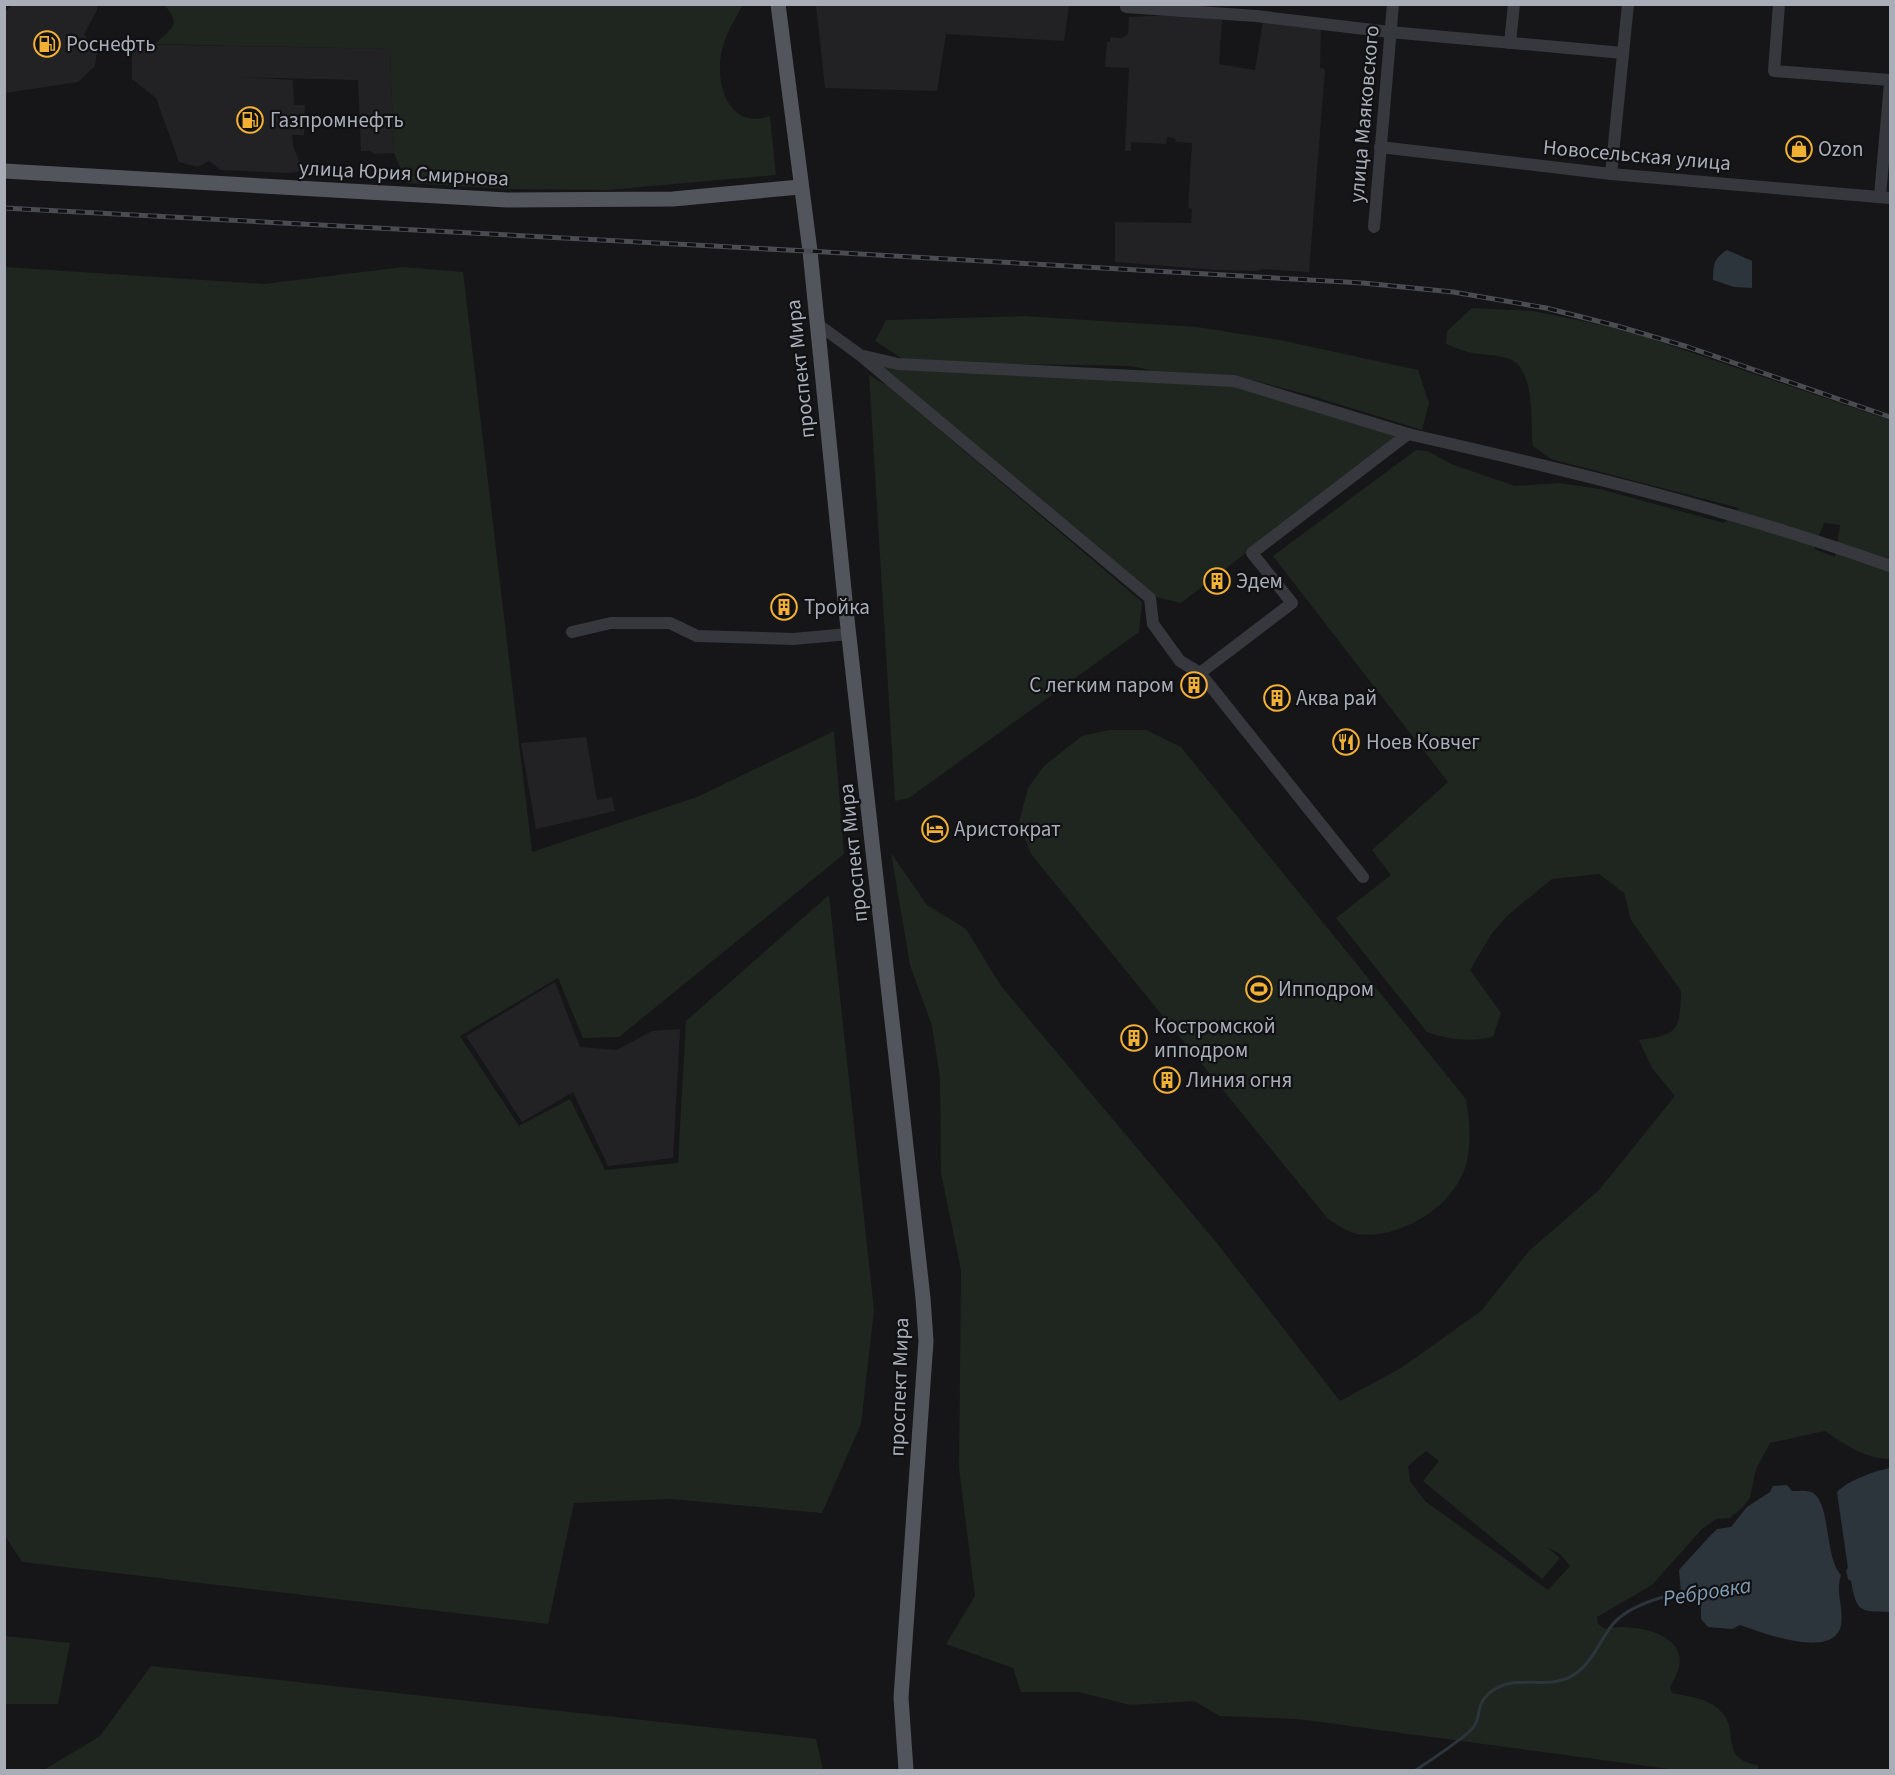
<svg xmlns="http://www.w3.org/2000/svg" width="1895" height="1775" font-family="'Source Sans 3',sans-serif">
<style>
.built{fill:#222225}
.green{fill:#1e261f;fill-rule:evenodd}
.water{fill:#2c353c}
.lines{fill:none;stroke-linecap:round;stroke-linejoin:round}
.stream{stroke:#2c353c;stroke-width:3}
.minor{stroke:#37383d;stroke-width:12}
.major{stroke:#53555c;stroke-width:15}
.rail-casing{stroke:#4a4c52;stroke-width:5}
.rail{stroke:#111113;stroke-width:3;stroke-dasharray:9;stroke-linecap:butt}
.labels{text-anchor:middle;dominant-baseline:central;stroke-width:4.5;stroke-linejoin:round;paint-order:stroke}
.poi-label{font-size:21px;fill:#a8adb8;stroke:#111113;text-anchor:start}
.street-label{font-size:21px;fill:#a8adb8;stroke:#111113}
.water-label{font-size:22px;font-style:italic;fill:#7f9bb3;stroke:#111113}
</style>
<rect width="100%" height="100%" fill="#161618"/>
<!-- built -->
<g class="built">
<path d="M13 4 97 5V10L84 34 97 53 95 66 78 82 5 93V12Z"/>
<path d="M816 5V4L1069 5 1064 41 946 34 937 91 825 88Z"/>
<path d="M1175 15 1222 20 1219 64 1255 70 1263 21 1321 26 1320 68 1325 69 1309 272 1263 269 1256 271 1218 270 1115 262V222L1191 223 1192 209 1188 208 1192 143 1176 142 1175 138 1167 137 1166 144 1131 142V151H1125L1129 68 1105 67 1107 42H1110V37L1122 38 1128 34 1129 17Z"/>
<path d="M132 44 390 49 394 153 374 154 370 151H361L358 80 238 77 293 80 294 105H305L304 135H292L293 146 303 171 287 173 221 170 209 161 198 167 179 162 156 98 132 79Z"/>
<path d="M586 737 597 800 612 797 615 811 536 829 521 743Z"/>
<path d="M555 982 580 1047 617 1050 652 1031 680 1029 673 1158 608 1166 573 1092 522 1122 466 1036Z"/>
</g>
<!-- green -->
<g class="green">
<path d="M164 5H743C736 17 727 32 723 46 713 80 727 131 770 116L776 175 607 190 507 189 407 183 394 153 390 49 155 44C171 29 183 24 164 5Z"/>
<path d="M5 267 264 284 403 267 463 272 532 852 697 797 834 731 844 854 619 1037 583 1038 558 978 460 1036 519 1126 570 1099 605 1170 678 1163 686 1021 829 895 874 1310 861 1424 822 1513 671 1499 574 1503 548 1624 22 1562 5 1536Z"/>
<path d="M1472 308 1533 311 1625 330 1890 420V1459C1869 1460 1841 1443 1825 1431L1770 1443 1756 1469 1750 1498 1743 1507 1730 1518 1716 1519 1702 1529 1652 1585 1597 1617 1598 1624 1605 1629C1625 1623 1674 1630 1679 1655 1682 1666 1675 1678 1670 1687L1672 1693C1691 1697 1711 1698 1724 1715 1738 1734 1720 1759 1758 1765V1770H1676L1298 1719 1220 1716 1194 1701 1130 1705 1079 1692H1021L1013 1668 946 1644 975 1596 959 1468 961 1270 941 1173 940 1078 932 1026 910 965 891 853 927 905 966 929 1001 986 1216 1242 1340 1401 1401 1368 1481 1311 1529 1251 1599 1190 1675 1096 1652 1068 1639 1040C1678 1035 1680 1031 1681 991L1631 920 1624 893 1599 874 1552 879 1508 915 1492 933 1470 970 1501 1013 1493 1037C1470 1042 1449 1040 1427 1032L1336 918 1391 875 1372 850 1448 782 1273 556 1416 450 1428 451 1451 464 1515 486 1559 483 1600 489 1724 523 1739 508 1551 459 1533 446C1530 423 1536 371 1510 359 1499 355 1484 355 1472 353 1463 351 1454 347 1446 344L1447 331ZM1824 523 1840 525 1835 557 1814 549ZM1426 1451 1439 1461 1423 1481 1542 1579 1560 1558 1547 1547 1560 1554 1570 1566 1548 1590 1425 1501 1410 1481 1408 1466Z"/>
<path d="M1025 316 1197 327 1280 340 1418 370 1429 403 1422 430 1309 395 1233 375 1162 373 1131 366 908 362 875 341 886 320Z"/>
<path d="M880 366 1234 385 1401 434 1181 603 1152 596Z"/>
<path d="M869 375 888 386 1142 602 1139 632 909 798 895 801Z"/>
<path d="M1109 730H1146L1181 747 1466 1099C1470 1122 1472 1145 1465 1168 1451 1209 1398 1240 1357 1234 1347 1232 1336 1224 1328 1219L1031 854 1019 822 1028 788 1044 766 1082 736Z"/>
<path d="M5 1636 70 1643 58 1704H5Z"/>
<path d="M151 1666 816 1739 823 1770H44L100 1736Z"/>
</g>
<!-- water -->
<g class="water">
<path d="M1727 250 1752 261V288L1734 287 1713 280C1713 265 1714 258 1727 250Z"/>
<path d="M1890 1468V1612C1859 1611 1857 1613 1851 1581L1848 1579 1846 1570 1848 1568 1837 1492C1849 1480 1874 1471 1890 1468Z"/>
<path d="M1787 1485 1792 1491C1798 1491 1805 1490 1811 1492 1831 1499 1824 1557 1841 1575 1835 1592 1844 1609 1841 1625 1834 1661 1760 1632 1740 1625L1732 1629 1708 1627 1701 1619V1605L1696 1598 1687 1597 1681 1592 1679 1570 1709 1537 1717 1529 1731 1527 1747 1507 1770 1492 1773 1486Z"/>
</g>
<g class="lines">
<!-- stream -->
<path class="stream" d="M1416 1770C1433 1758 1455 1745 1471 1730 1484 1718 1472 1703 1495 1689 1521 1673 1550 1693 1578 1672 1594 1659 1600 1640 1613 1624 1628 1606 1660 1597 1683 1592"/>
<!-- minor -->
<g class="minor">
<path d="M1126 4V7L1256 16 1390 32 1623 53"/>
<path d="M1779 4 1774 71 1890 80"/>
<path d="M1510 43 1514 4"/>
<path d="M1380 147 1611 174 1890 198"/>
<path d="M1611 174 1628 4"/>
<path d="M1880 196 1890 83"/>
<path d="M1374 227 1393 4"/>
<path d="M816 323 860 355 1150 598 1153 624 1180 661 1200 673 1363 877"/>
<path d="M864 356 898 364 1234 381 1408 434"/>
<path d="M572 632 611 623H670L697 636 793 639 849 634"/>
<path d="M1200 673 1292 603 1252 553 1408 434C1571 471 1733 510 1890 566"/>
</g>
<!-- major -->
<g class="major">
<path d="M778 4 810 251 846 610 923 1298 926 1341 901 1698 906 1770"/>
<path d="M4 171 507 200 673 199 800 187"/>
</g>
<!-- rail casing -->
<g class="rail-casing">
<path id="rail" d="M4 208 825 252 1363 283 1453 292 1546 308 1617 326 1688 347 1890 417"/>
</g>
<!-- rail -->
<use href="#rail" class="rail"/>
</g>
<!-- icons -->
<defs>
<g id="fuel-ring" transform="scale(1.35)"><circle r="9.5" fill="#111113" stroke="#f2b134" stroke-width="1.5"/><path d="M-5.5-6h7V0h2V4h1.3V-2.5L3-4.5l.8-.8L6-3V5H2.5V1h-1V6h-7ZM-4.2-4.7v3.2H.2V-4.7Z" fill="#f2b134"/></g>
<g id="shop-ring" transform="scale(1.35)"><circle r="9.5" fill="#111113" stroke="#f2b134" stroke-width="1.5"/><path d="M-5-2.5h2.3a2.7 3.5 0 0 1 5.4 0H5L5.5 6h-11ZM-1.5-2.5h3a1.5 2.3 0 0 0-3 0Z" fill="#f2b134"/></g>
<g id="building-ring" transform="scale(1.35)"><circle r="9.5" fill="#111113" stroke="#f2b134" stroke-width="1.5"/><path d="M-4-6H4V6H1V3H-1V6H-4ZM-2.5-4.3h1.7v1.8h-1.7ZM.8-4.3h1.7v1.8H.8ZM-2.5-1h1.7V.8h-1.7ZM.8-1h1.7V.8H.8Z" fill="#f2b134"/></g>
<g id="restaurant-ring" transform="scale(1.35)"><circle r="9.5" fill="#111113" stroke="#f2b134" stroke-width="1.5"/><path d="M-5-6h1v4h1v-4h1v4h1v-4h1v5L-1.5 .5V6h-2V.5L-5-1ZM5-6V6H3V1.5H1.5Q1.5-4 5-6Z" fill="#f2b134"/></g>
<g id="hotel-ring" transform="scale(1.35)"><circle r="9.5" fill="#111113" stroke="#f2b134" stroke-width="1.5"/><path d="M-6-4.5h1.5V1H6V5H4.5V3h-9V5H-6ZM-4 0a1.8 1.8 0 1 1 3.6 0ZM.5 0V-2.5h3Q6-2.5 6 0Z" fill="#f2b134"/></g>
<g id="stadium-ring" transform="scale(1.35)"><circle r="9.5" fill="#111113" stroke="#f2b134" stroke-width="1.5"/><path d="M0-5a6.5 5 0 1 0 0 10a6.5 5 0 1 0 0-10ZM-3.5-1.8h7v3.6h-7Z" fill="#f2b134"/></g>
</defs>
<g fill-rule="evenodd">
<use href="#fuel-ring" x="47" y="44"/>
<use href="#fuel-ring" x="250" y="120"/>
<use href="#shop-ring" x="1799" y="149"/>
<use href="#building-ring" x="1217" y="581"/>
<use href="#building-ring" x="784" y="607"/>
<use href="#building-ring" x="1194" y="685"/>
<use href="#building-ring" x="1277" y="698"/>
<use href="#restaurant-ring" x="1346" y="742"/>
<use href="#hotel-ring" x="935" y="829"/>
<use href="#stadium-ring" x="1259" y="989"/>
<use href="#building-ring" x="1134" y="1038"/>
<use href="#building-ring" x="1167" y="1080"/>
</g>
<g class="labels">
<!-- poi labels -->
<g class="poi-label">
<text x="66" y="44">Роснефть</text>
<text x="270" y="120">Газпромнефть</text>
<text x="1818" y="149">Ozon</text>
<text x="1236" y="581">Эдем</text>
<text x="804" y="607">Тройка</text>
<text x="1174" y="685" text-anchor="end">С легким паром</text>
<text x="1296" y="698">Аква рай</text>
<text x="1366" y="742">Ноев Ковчег</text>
<text x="954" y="829">Аристократ</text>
<text x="1278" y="989">Ипподром</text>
<text x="1154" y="1026">Костромской<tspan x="1154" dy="24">ипподром</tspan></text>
<text x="1186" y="1080">Линия огня</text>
</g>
<!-- street labels -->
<g class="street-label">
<text transform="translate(1364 114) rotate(-85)">улица Маяковского</text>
<text transform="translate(1637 155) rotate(5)">Новосельская улица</text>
<text transform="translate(404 173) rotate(3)">улица Юрия Смирнова</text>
<text transform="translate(800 369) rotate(-96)">проспект Мира</text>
<text transform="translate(853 853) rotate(-96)">проспект Мира</text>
<text transform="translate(899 1387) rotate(-88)">проспект Мира</text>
</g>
<!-- water labels -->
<g class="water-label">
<text transform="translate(1707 1592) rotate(-9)">Ребровка</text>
</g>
</g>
<!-- border -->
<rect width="1895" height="1775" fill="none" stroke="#a8adb8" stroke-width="12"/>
</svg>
